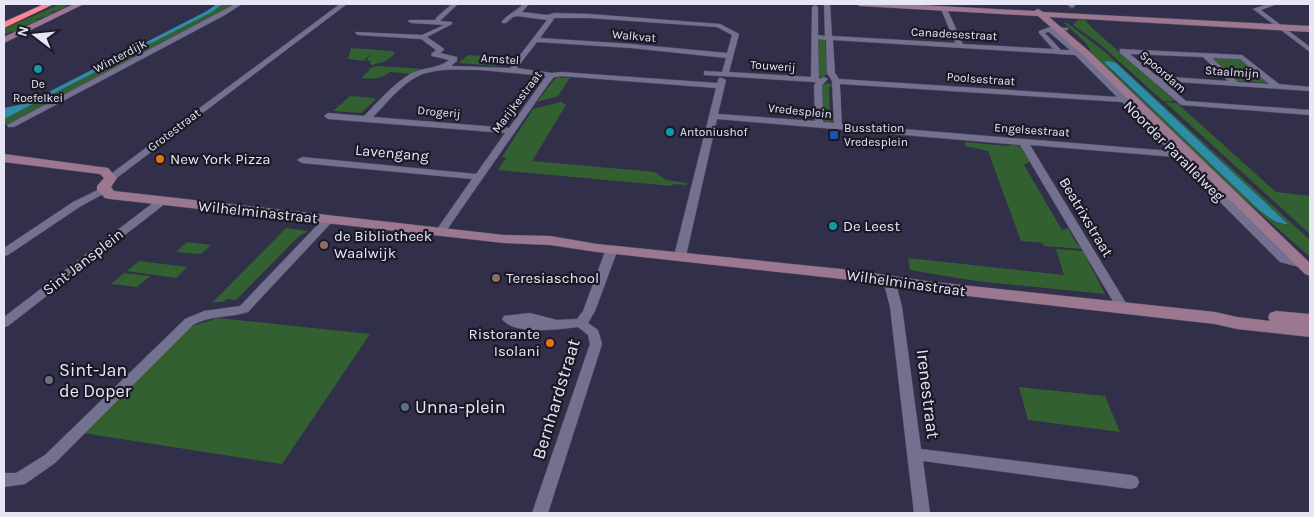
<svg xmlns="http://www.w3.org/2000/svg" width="1314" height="517" font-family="Karla,sans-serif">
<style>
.green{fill:#336031;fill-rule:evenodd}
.water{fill:#2e8ca8}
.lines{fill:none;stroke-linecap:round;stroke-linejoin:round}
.street-casing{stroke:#4f4c63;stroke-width:1}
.secondary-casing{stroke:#4f4c63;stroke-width:1}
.highway-casing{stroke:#4f4c63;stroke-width:1}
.street{fill:#74708f;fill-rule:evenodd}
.secondary{fill:#9c7790;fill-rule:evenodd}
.highway{fill:#fb8891;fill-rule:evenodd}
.culture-dot{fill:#0f9aa8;stroke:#1a1925;stroke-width:2}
.transit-dot{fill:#1a4fb4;stroke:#1a1925;stroke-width:2}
.food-dot{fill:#e8710a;stroke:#1a1925;stroke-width:2}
.education-dot{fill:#8d6e63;stroke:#1a1925;stroke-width:2}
.worship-dot{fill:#6b7280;stroke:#1a1925;stroke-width:2}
.service-dot{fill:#5c6f8a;stroke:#1a1925;stroke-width:2}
.labels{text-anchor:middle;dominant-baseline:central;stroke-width:4.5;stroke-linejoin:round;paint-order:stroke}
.far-street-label{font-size:12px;fill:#e7e6f7;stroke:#1a1925}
.far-poi-label{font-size:12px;fill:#e7e6f7;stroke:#1a1925;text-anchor:start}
.street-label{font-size:15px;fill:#e7e6f7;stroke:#1a1925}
.poi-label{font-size:15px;fill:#e7e6f7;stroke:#1a1925;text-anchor:start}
.near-poi-label{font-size:18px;fill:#e7e6f7;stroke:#1a1925;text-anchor:start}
.near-street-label{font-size:18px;fill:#e7e6f7;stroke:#1a1925}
</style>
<rect width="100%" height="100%" fill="#322f4a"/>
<!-- green -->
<g class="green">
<path d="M60 4H69L64 7 71 6 49 13H56L34 20H42C34 23 26 24 18 28L25 27 22 29 4 34V29Z"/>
<path d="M223 4H235L10 124 4 125V119L212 12Z"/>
<path d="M1084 19 1091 27 1175 101H1163L1101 45 1073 25 1078 20Z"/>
<path d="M1064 23H1067L1104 51 1310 240V257L1236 192 1093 55 1086 43ZM1106 65 1200 141 1288 224H1281L1272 220Z"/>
<path d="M818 39 825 40 827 74 822 78 819 76Z"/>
<path d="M351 48 393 51 395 54 386 61 372 65 370 64 371 61H367L370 54 364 61 348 59Z"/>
<path d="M468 55 505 57 497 66 459 63Z"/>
<path d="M1212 58 1241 59 1268 83 1236 81Z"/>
<path d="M376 66 426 69 412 74 390 72C380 80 372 79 361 78L370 70 368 69Z"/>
<path d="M556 77 570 78 558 96 537 102Z"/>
<path d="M829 83 833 86 829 87 830 117 834 121 828 123 822 119V85Z"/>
<path d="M350 96 374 98 376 99 361 113 333 111Z"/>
<path d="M561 102 566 105 532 161 655 172 666 180 687 183 686 185 673 184 672 186 498 170 506 158 502 157 533 109Z"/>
<path d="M1165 102 1177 103 1276 192 1310 196V234Z"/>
<path d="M965 142 1008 146 1013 144 1023 148 1026 152 1024 154 1030 161 1024 165 1062 230 1070 228 1069 230 1077 244 1083 249 1044 246 1043 243 1021 241 988 151 965 146Z"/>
<path d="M286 228 308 231 298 237 236 300 227 299 224 302H213Z"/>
<path d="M187 242 211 245 201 254 176 252Z"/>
<path d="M1056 249 1083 251 1105 294 976 281 910 270 908 258 1064 275Z"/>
<path d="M139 261 187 267 176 278 127 271Z"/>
<path d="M124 273 150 276 137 287 111 284Z"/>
<path d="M218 318 370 334 282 464 83 433 190 327Z"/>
<path d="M1019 387 1105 396 1120 432 1028 420Z"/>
</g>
<!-- water -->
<g class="water">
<path d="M217 4H223L212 12 4 119V108L27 103 205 12Z"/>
<path d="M1109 61 1116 63 1288 224C1274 224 1266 215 1255 206L1104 62Z"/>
</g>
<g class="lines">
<!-- street casing -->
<g class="street-casing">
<g id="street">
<path d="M235 4H242L225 15 14 127H8L7 125Z"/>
<path d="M340 4H347L114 180H108L106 178 108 176Z"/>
<path d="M452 4H458L440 21 452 22V24L427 37 443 48 444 50 440 53 457 57V61L451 66 510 68 547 20 517 16 513 17 506 23H502V21C509 14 516 11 523 4H529L522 12 547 15 555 13 589 14 720 24 739 34 729 72 811 77 812 7 815 5 818 7V35L825 36 824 4H830L832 36 955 43 941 9 944 7 947 9 963 44 1053 49 1039 33V31L1050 27 1068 28V30L1056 31 1080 51 1288 257 1307 262 1309 264 1303 268 1280 262 1175 157 1030 145 1129 308 1127 311H1119L1117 308 1020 145 717 119 686 256 680 259 674 256 716 88 561 76 554 77 549 83 444 234H436L435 232 472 179 302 163 297 160 302 157 476 174 505 133 328 119 324 116 328 113 364 116C378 102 392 85 410 74 423 67 438 69 449 60L432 56 431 54 436 50 421 39 358 35 355 33 356 32 422 35 444 25 411 23 408 21 409 20H436V18ZM553 18H589L717 27 732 35 727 53 631 44 540 38 554 19ZM1049 32 1070 50H1061L1045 33ZM818 39 826 40 827 73 832 81 834 123 823 122 822 85 828 79 824 77 819 79ZM833 40 1075 55 1117 97 839 79 835 73ZM537 42 631 48 726 58 722 72 704 71V75L814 82 816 83 814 85 815 121 718 114 726 80 722 78H719L717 83 561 72 552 73 517 68ZM481 70 546 76 509 128 373 117C388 102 405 79 426 73 444 68 463 70 481 70ZM840 84 1122 102 1170 151 842 124Z"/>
<path d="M1066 4H1073L1075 6 1072 8Z"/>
<path d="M1268 4H1277L1261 10 1310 47V52L1253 9Z"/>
<path d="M1120 49 1242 55 1279 84 1310 87V91L1163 81 1186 101 1310 110V115L1181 105 1120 53ZM1130 54 1203 57 1228 81 1157 76ZM1212 58 1240 59 1269 84 1238 82Z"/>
<path d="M104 187 109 190 107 192 81 206 8 255 4 256V248L73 202Z"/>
<path d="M162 198 166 199 167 201 166 203 8 326 4 327V317L158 199Z"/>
<path d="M328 217 332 218 333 220 332 222 248 312C230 318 210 315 193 325L55 463 25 484 4 487V473H16L45 455 185 319 204 311 240 306 324 218Z"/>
<path d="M612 246 618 249 595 311 588 323 598 330 602 344 548 513H532L590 344 588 335 578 327C559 329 514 336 502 319L504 316 530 313 557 320 577 319 583 311 606 249Z"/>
<path d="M889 276 895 280 902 307 921 449 1131 475 1137 477 1139 482 1137 487 1131 489 923 461 930 513H914L890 307 883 280Z"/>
</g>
</g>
<!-- secondary casing -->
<g class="secondary-casing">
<g id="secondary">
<path d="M74 4H84L4 43V37Z"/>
<path d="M856 4H901L1034 11 1038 9 1043 12 1310 26V32L1049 17 1090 52 1310 263V276L1305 274 1084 56 1038 16 860 6Z"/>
<path d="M4 154 108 168 117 178 111 187 114 191 504 235 550 236 597 244 851 270 933 282 1215 312 1237 317 1270 321 1268 317 1270 313 1276 311 1310 314V337L1237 329 1215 324 933 292 851 280 597 252 550 245 504 243 110 199 105 198 97 190V186L104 178 100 174 4 162Z"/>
</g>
</g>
<!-- highway casing -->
<g class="highway-casing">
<path id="highway" d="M44 4H54L4 28V22Z"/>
</g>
<!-- street -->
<use href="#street" class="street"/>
<!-- secondary -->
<use href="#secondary" class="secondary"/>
<!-- highway -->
<use href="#highway" class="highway"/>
</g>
<!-- markers -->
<g class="culture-dot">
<circle cx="38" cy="69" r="5"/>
<circle cx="670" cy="132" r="5"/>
<circle cx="833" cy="226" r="5"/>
</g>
<rect class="transit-dot" x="829" y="130" width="10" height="10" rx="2.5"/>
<g class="food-dot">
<circle cx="160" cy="159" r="5"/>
<circle cx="550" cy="343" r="5"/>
</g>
<g class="education-dot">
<circle cx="324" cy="245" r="5"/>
<circle cx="496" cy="278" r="5"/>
</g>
<circle class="worship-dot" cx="49" cy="380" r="5"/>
<circle class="service-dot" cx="405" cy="407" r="5"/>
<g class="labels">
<!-- far-street labels -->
<g class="far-street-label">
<text transform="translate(954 34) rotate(3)">Canadesestraat</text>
<text transform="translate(634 36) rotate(5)">Walkvat</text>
<text transform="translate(120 56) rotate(-28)">Winterdijk</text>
<text transform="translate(500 59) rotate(4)">Amstel</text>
<text transform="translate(773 66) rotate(4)">Touwerij</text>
<text transform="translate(1163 72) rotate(41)">Spoordam</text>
<text transform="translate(1232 72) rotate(4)">Staalmijn</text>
<text transform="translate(981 79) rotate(4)">Poolsestraat</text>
<text transform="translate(517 102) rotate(-53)">Marijkestraat</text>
<text transform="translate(800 111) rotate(6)">Vredesplein</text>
<text transform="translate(439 112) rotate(5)">Drogerij</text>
<text transform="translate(174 130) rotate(-37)">Grotestraat</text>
<text transform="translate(1032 130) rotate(4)">Engelsestraat</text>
</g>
<!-- far-poi labels -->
<g class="far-poi-label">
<text x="38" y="84" text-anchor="middle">De<tspan x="38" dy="14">Roefelkei</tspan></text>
<text x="844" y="128">Busstation<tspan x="844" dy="14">Vredesplein</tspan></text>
<text x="680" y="132">Antoniushof</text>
</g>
<!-- street labels -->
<g class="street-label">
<text transform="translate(1174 151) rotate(45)">Noorder Parallelweg</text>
<text transform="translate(392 153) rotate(5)">Lavengang</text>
<text transform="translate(258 212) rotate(6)">Wilhelminastraat</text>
<text transform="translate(1086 217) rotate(59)">Beatrixstraat</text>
<text transform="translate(83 262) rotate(-38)">Sint Jansplein</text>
<text transform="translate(906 283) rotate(8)">Wilhelminastraat</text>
</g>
<!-- poi labels -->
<g class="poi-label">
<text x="170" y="159">New York Pizza</text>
<text x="843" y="226">De Leest</text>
<text x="334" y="236">de Bibliotheek<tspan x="334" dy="17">Waalwijk</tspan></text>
<text x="506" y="278">Teresiaschool</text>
<text x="540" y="334" text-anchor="end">Ristorante<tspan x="540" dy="17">Isolani</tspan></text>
</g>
<!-- near-poi labels -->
<g class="near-poi-label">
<text x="59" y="370">Sint-Jan<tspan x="59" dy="21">de Doper</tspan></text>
<text x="415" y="407">Unna-plein</text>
</g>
<!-- near-street labels -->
<g class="near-street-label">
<text transform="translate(928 394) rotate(83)">Irenestraat</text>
<text transform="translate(556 399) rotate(-73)">Bernhardstraat</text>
</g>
</g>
<!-- border -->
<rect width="1314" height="517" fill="none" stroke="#e7e6f7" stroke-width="10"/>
<!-- north arrow -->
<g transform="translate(35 35) rotate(286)" stroke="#1a1925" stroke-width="4" paint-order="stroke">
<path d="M0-4L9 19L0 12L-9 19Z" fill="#e7e6f7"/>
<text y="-8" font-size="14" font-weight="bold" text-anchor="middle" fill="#e7e6f7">N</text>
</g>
</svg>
